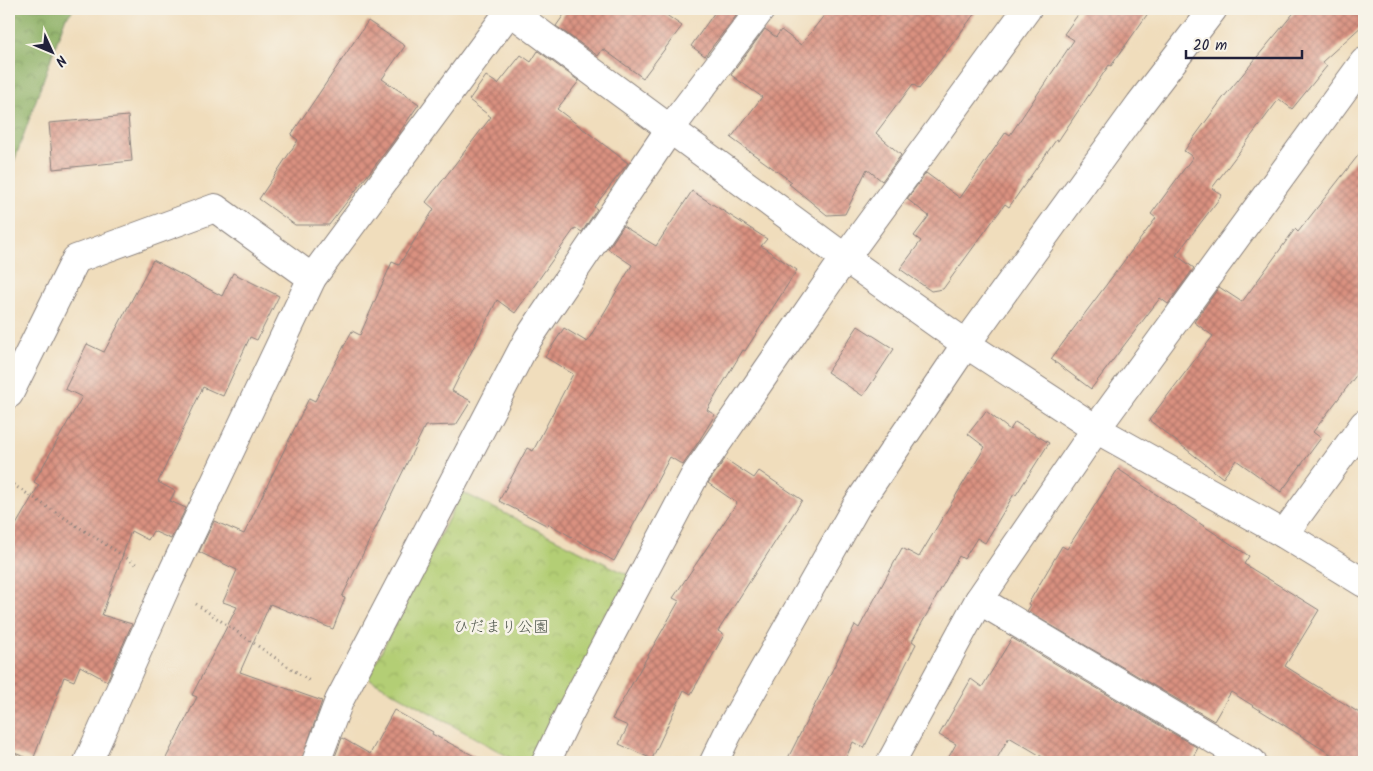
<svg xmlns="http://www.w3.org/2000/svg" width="1373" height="771" font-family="Kalam,'Klee One',sans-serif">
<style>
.forest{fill:url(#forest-crowns);stroke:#586a50}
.park{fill:url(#park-crowns);stroke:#6a7858}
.building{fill:url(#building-cross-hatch)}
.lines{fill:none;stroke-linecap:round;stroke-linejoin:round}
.minor-casing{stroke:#89807c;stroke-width:30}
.tertiary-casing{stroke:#89807c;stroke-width:30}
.path{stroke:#89807c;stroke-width:3;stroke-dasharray:1 4;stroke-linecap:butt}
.minor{stroke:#fff;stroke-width:28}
.tertiary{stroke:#fff;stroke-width:28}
.labels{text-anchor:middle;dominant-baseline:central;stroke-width:5;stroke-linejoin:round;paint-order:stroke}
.park-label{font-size:16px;fill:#4e564c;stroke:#f7f3e8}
</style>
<defs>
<pattern id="forest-crowns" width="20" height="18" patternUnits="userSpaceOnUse" patternTransform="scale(1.25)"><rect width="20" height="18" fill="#8eb166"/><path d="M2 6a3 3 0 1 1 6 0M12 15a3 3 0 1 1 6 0" fill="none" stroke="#749055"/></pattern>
<pattern id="park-crowns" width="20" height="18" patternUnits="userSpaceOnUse" patternTransform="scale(1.25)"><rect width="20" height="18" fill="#b3ce74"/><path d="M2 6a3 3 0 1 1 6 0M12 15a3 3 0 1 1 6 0" fill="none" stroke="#9ab165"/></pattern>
<pattern id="building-cross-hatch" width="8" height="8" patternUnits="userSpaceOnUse" patternTransform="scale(1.25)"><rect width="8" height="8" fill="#da9180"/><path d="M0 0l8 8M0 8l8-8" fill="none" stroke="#b0766a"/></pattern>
</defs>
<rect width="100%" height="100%" fill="#f7f3e8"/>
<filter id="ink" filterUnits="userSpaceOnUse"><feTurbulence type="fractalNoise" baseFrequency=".02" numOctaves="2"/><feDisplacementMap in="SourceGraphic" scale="10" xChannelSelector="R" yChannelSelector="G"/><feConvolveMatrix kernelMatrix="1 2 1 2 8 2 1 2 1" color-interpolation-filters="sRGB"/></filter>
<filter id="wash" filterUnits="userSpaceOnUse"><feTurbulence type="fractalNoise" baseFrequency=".0096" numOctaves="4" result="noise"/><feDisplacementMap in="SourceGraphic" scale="20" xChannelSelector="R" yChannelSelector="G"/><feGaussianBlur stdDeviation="1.12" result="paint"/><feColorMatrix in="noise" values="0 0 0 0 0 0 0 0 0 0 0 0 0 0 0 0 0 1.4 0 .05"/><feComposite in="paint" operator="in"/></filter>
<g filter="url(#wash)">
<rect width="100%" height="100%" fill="#f0ddbc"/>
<!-- forest -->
<path class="forest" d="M9 9H74L65 19 9 176Z"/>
<!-- park -->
<path class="park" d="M462 492 634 578 540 762H518L368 678Z"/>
<g id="blocks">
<!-- building -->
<g class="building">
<path d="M568 9H658L682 26 643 78 603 49 598 56 556 26Z"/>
<path d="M717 9H737L740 11 705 56 691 46Z"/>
<path d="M829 9H978L919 89 913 84 876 133 901 155 882 181 867 169 845 214 827 215 789 184 792 182 731 138 762 97 731 75 765 29 776 37 781 30 801 45Z"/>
<path d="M1082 9H1151L1111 66 1109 65 1058 141 1056 140 1009 207 1005 204 943 289 931 291 900 269 921 241 914 236 929 216 907 199 926 173 960 198 1006 132 1010 135 1074 40 1064 34Z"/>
<path d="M1297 9H1364V24L1322 62 1327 66 1292 109 1279 99 1212 188 1222 195 1176 255 1194 268 1168 304 1160 298 1091 389 1051 359 1156 218 1151 214 1193 157 1184 151 1223 98Z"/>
<path d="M368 21 405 46 382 79 419 104 390 146 329 225H295L259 199 298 140 291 135Z"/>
<path d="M538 51 579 81 557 109 628 163 594 207 597 209 582 232 575 228 515 313 497 300 452 391 471 401 456 425 425 426 342 597 345 598 333 629 270 604 240 672 322 701 301 762H164L197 697 192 695 237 607 223 602 237 570 199 552 214 521 244 534 309 398 315 401 352 331 360 335 392 262 399 265 434 209 426 202 491 117 469 100 486 76 498 84 521 55 531 62Z"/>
<path d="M128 116 132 161 53 169 49 123Z"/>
<path d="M1364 148V365L1313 432 1321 438 1281 492 1236 460 1223 478 1149 420 1213 336 1194 322 1219 287 1242 302 1295 229 1298 232Z"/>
<path d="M692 191 767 239 761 246 797 270 745 351 743 350 707 410 715 415 699 441 683 465 670 457 614 561 549 524 548 526 499 501 527 448 533 451 573 374 545 357 564 328 587 342 632 265 608 249 623 226 656 246Z"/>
<path d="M153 260 222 296 233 273 279 296 257 340 250 337 223 396 203 387 158 482 175 491 170 501 186 508 171 539 153 531 148 540 131 531 102 615 132 624 107 681 80 666 74 681 64 677 33 760 9 751V537L39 485 34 482 82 397 65 389 87 344 104 352Z"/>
<path d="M858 326 894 349 863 396 827 372Z"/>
<path d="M986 411 1010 430 1015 422 1049 443 1016 495 1014 494 985 543 977 538 964 559 959 556 912 641 916 644 864 748 853 742 844 762H786L855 625 859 628 902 548 919 557 985 447 968 434Z"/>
<path d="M725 459 754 478 759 471 802 500 718 631 724 635 691 694 684 690 652 759 619 744 628 726 612 719 679 601 673 598 737 503 708 483Z"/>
<path d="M1118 469 1249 556 1244 564 1319 610 1285 666 1364 716V762H1343L1231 692 1214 721 1027 611 1031 605 1028 604 1062 546 1067 549Z"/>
<path d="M1012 638 1198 748 1190 762H1051L1009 737 995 762H946L956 744 939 735 971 679 982 687Z"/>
<path d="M394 710 433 732 432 734 486 762H333L342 738 370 754Z"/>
</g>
</g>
</g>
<g filter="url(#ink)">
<use href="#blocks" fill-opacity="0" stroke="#89807c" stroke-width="1"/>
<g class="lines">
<!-- minor casing -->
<g class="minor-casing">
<g id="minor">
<path d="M510 11 845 258 966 344 1096 429 1284 534 1364 583"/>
<path d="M9 394 76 259 215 208 312 278"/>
<path d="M1284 534 1364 424"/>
<path d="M979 600 1252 762"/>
<path d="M88 762 167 584 312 278 511 9"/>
<path d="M316 762 339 701 528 339 670 129 761 9"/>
<path d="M546 762 569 714 695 475 845 258 1027 9"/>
<path d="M891 762 979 600 1096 429 1364 62"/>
</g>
</g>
<!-- tertiary casing -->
<g class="tertiary-casing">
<path id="tertiary" d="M714 762 728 733 857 505 966 344 1140 104 1213 9"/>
</g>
<!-- path -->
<g class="path">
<path d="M9 482 139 566"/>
<path d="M196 604 311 682"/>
</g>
<!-- minor -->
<use href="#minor" class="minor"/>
<!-- tertiary -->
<use href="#tertiary" class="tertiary"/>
</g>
</g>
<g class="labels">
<!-- park labels -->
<g class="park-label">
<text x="501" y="627">ひだまり公園</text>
</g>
</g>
<!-- margin -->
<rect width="1373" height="771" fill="none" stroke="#f7f3e8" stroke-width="30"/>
<!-- north arrow -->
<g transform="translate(52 52) rotate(134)" stroke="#f7f3e8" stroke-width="4" paint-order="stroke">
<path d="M0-4L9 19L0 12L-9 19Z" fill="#22223b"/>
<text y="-8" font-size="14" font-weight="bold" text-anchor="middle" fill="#22223b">N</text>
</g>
<!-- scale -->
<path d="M1186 50v8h116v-8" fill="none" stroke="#22223b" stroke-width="2.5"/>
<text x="1193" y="50" font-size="15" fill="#22223b" stroke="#f7f3e8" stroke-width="4" paint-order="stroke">20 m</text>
</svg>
